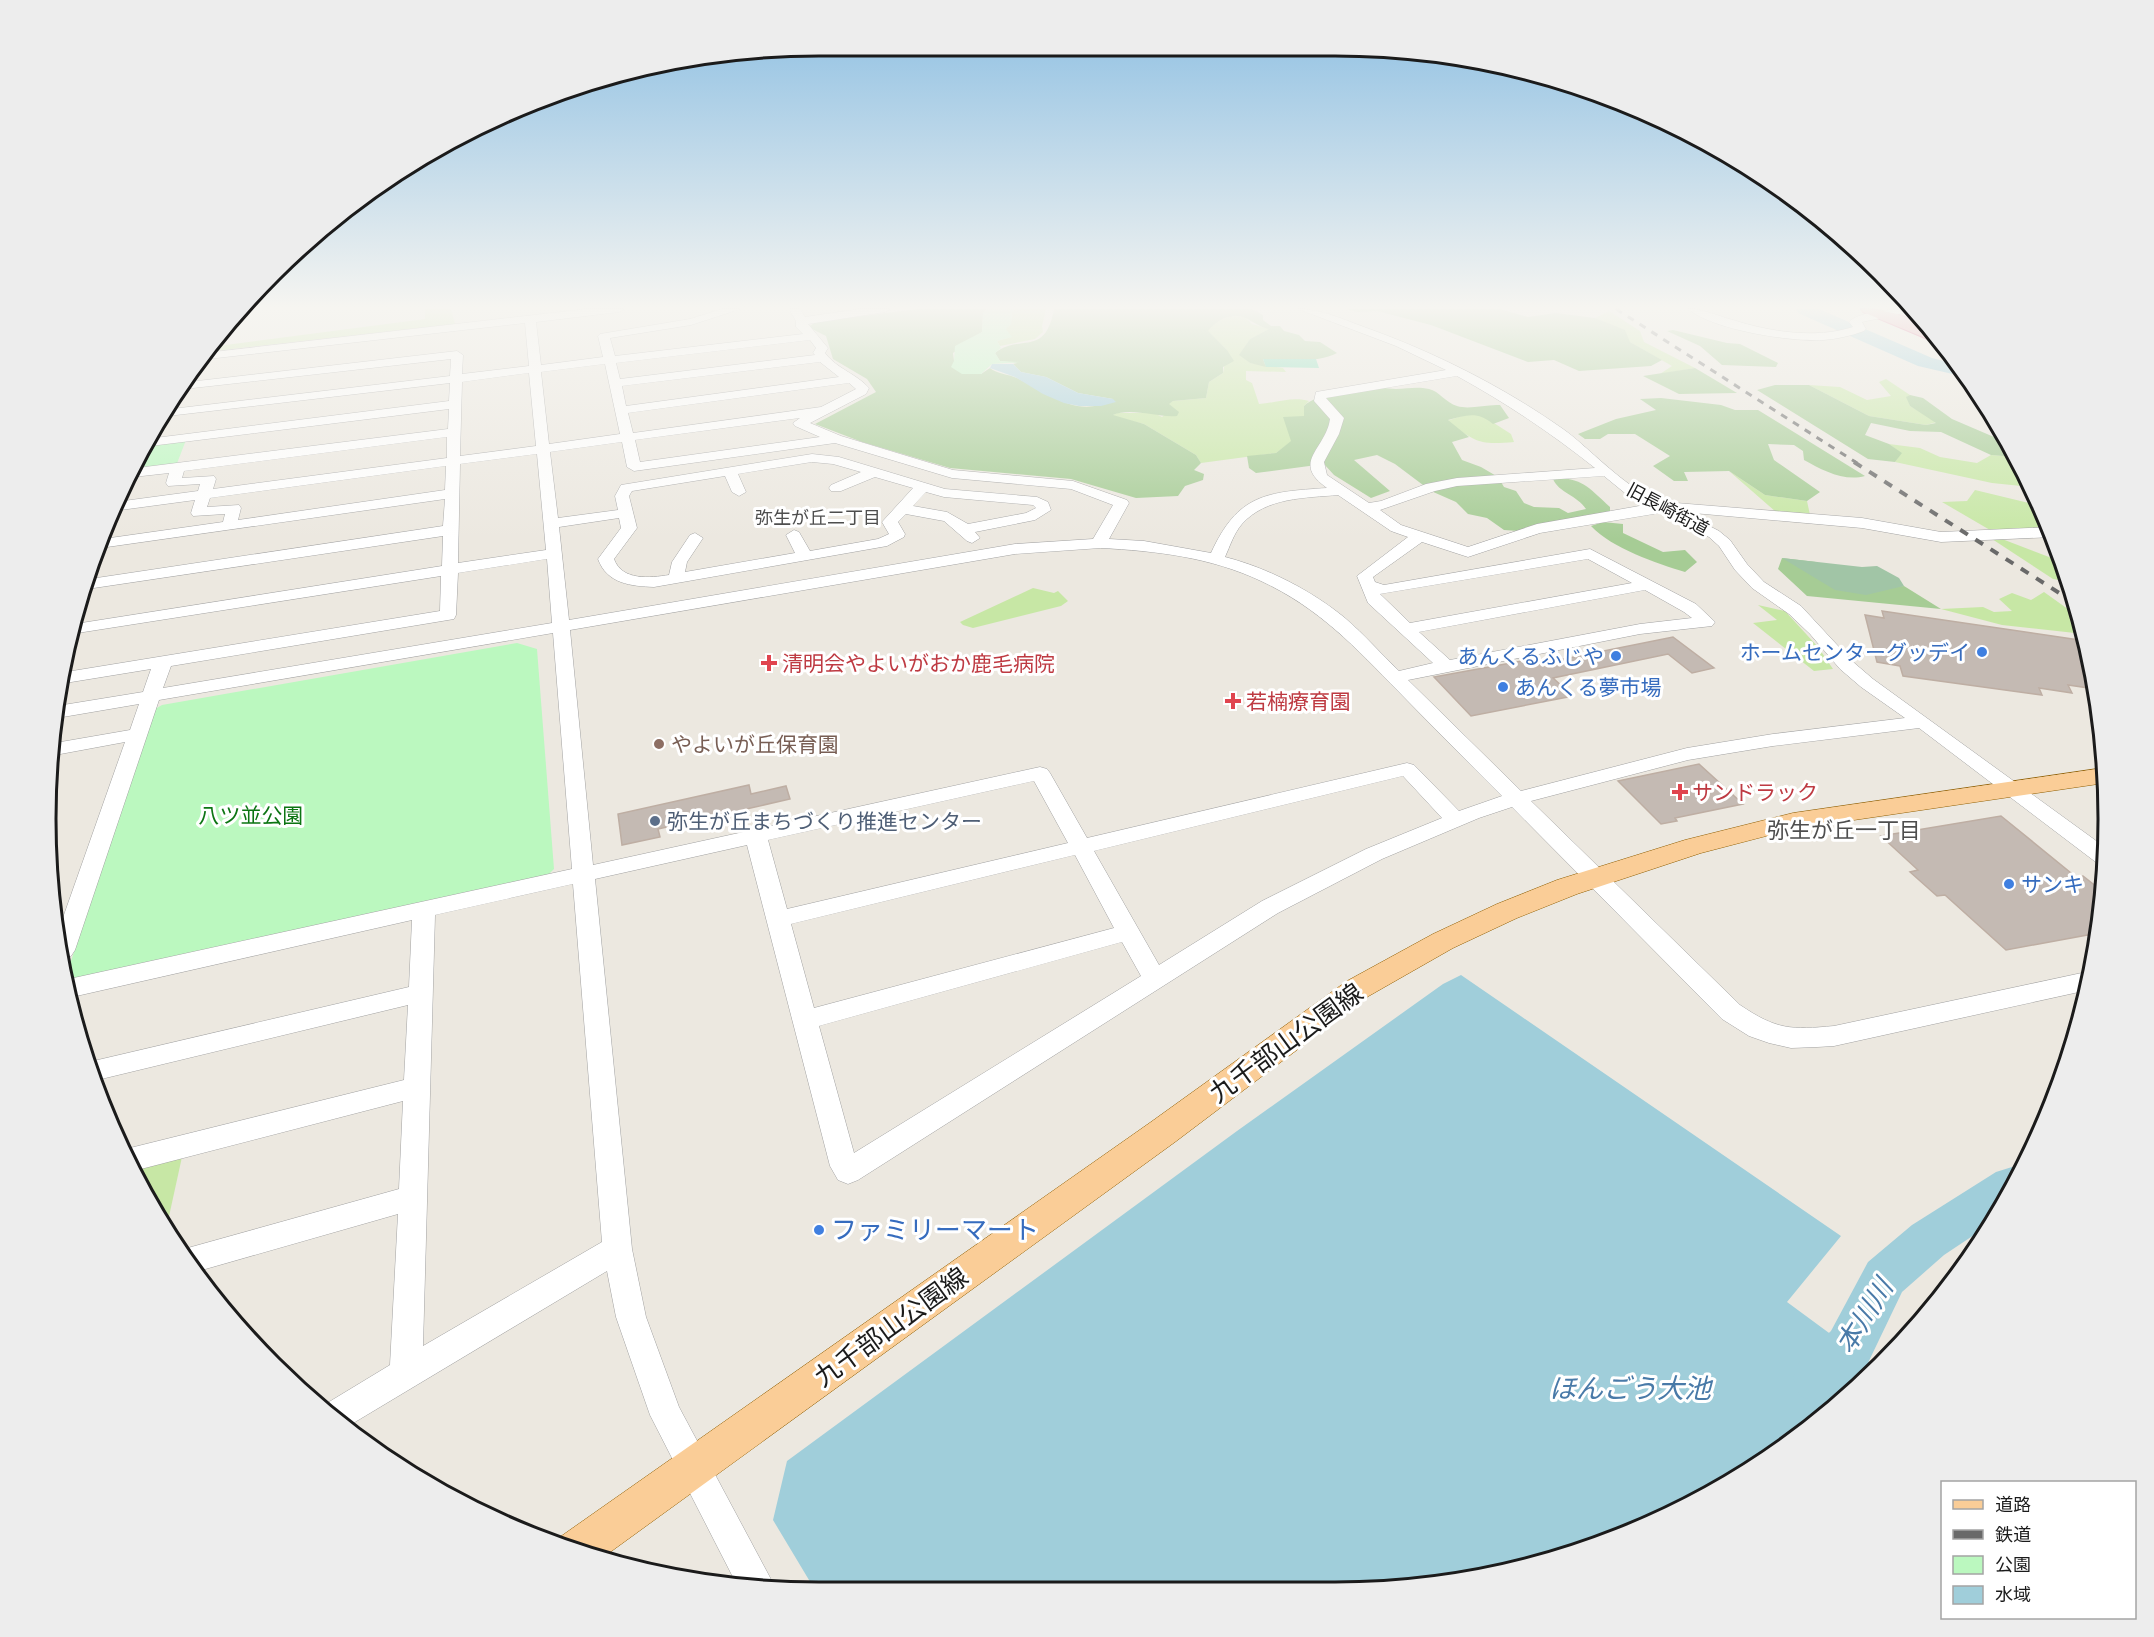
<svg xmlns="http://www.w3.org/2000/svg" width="2154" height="1637" font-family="Raleway,'Noto Sans JP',sans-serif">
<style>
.grass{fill:#c7e7a5}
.forest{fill:#a6cc95}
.cemetery{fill:#a1c5a6}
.park{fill:#bbf8bf}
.pitch{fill:#7ddcb5}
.water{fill:#a0ceda}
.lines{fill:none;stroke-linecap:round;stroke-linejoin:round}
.river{fill:#a0ceda;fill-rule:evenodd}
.building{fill:#c4bab3;stroke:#beaea3;stroke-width:1.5}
.minor-casing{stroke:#a2a2a2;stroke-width:1}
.major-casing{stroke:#8f5e02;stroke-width:1}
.highway-casing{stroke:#d22564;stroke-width:2}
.minor{fill:#fff;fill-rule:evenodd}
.major{fill:#facd97;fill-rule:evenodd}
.highway{fill:#e4879a;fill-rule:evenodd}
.rail-far1{stroke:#696969;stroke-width:3;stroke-dasharray:7 7;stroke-linecap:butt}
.rail{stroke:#696969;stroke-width:4;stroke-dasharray:9 9;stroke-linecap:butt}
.shop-dot{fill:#3f7fe0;stroke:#fff;stroke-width:2}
.health-dot{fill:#e0444e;stroke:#fff;stroke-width:2}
.education-dot{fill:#8d6e63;stroke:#fff;stroke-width:2}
.service-dot{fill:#5c6f8a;stroke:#fff;stroke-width:2}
.labels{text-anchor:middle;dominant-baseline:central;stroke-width:6;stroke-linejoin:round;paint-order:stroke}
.far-street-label{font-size:18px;fill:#1b1b1b;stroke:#fff}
.far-neighbourhood-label{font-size:18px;fill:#4e4e4e;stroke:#fff}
.shop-label{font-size:21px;fill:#366cbe;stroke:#fff;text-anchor:end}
.health-label{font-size:21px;fill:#be3a42;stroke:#fff;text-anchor:start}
.education-label{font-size:21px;fill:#785e54;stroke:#fff;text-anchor:start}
.park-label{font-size:21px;fill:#0c7513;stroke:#fff}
.service-label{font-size:21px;fill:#4e5e75;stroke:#fff;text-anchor:start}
.neighbourhood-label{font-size:22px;fill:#4e4e4e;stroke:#fff}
.near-street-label{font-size:26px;fill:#1b1b1b;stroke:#fff}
.near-shop-label{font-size:26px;fill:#366cbe;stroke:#fff;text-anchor:start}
.near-water-label{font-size:27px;font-style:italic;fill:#497aa8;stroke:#fff}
.rim{fill:none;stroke:#1b1b1b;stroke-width:3}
</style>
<rect width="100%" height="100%" fill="#ece8e0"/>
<!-- grass -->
<g class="grass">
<path d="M425 309H451L455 324 205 352 210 347 425 319Z"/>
<path d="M1016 309H1046L1042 326 1043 332 1035 339 1000 346 997 341 1011 337 1005 329 1011 324 1012 311Z"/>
<path d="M1609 311 1640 331 1644 342 1695 368 1660 374 1672 366 1630 342 1595 318Z"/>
<path d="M1230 316 1245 317 1252 324 1270 329 1250 339 1240 355 1250 363 1283 368 1286 372 1246 371V380L1252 383 1259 404C1276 403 1293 396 1309 401L1304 406V417L1292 441 1276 453 1201 463 1196 455 1144 424 1111 416 1117 413H1154L1162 417 1172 408 1168 404 1173 401 1206 398 1209 382 1223 373 1227 350 1207 331 1213 324Z"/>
<path d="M1886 379 1910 395 1907 397 1910 406 1937 422 1926 425 1869 416 1809 385 1840 387 1867 400 1891 396 1879 382Z"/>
<path d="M1467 414 1483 416 1511 434 1514 442C1478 445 1476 442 1447 421Z"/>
<path d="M1889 444 1920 448 1940 457 1977 463 1991 455 2015 457 2031 487 1992 483 1895 462 1901 453Z"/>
<path d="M1729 471 1765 495 1807 501 1810 515 1776 512Z"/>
<path d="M1975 490 2041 506 2051 527 1990 530 1942 502 1967 501Z"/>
<path d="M1992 539H2002L2062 562 2067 580 2065 581 2053 579Z"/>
<path d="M1033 588 1054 593 1058 591 1068 601 1061 606 973 628 963 625 960 622Z"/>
<path d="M2044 592 2079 617 2084 634 2002 625 1941 609 1983 607 1994 612 2012 611 1999 599 2012 593 2031 600Z"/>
<path d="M1758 605 1785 611 1818 647 1833 669 1814 671 1753 623 1777 620Z"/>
<path d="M182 1157 166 1230 136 1169Z"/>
</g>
<!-- forest -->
<g class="forest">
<path d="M917 309H987L983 313 982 332 953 353 954 361 981 374 990 368C997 374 1008 374 1017 378 1048 393 1078 420 1113 399L1078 393 1046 377 1021 372 1013 364 1017 363 1000 361 995 353C1021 333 1045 358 1054 309H1252L1263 315V320L1271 326H1280L1284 331 1299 335 1305 341 1320 342 1337 353C1316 364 1286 359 1263 359L1266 367 1250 363 1239 355 1250 339 1269 329C1258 327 1250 319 1243 317 1230 313 1215 321 1208 331L1227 350 1234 361 1223 367V373L1209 382 1206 398 1173 401 1169 404 1179 412 1177 416C1158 418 1131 407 1113 415L1144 424 1196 455 1201 463 1194 470 1204 474 1203 480 1185 486 1178 496 1136 498 1071 479 950 468 862 442 815 424 876 392 867 379 833 359 826 336 808 327 816 322Z"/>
<path d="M1346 309H1500L1528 317 1556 313 1595 318 1625 330 1630 342 1662 360 1651 366 1579 371 1554 360 1528 362 1431 325 1377 311 1357 312Z"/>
<path d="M1673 330 1727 343 1740 344 1778 363 1776 367 1722 365 1700 346 1667 331Z"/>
<path d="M1695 368 1737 393 1679 394 1643 376Z"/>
<path d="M1775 385H1809L1869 416 1926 425 1936 423 1910 406 1906 397 1910 395 1923 398 1952 419 2008 443 2015 457 1991 455 1941 432 1910 431 1871 423 1865 435 1889 444 1902 453 1895 462 1868 459 1757 390Z"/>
<path d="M1381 387C1400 392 1412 385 1429 389 1439 391 1446 403 1457 406 1470 410 1486 404 1500 405L1509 418 1493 424C1478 411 1466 415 1448 420L1469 437 1452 442 1462 460 1481 467 1498 477 1504 487 1516 491 1524 503 1534 507 1559 508 1568 513 1586 509C1577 495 1559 493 1553 479 1581 476 1590 489 1610 507V514L1587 515 1519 531 1504 530 1487 518 1468 514 1456 502 1431 491 1395 464 1377 455 1354 460 1390 491 1371 498 1334 475 1324 464 1256 473 1249 468 1247 456 1276 453 1291 441 1283 417 1304 416V406C1318 392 1361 390 1381 387Z"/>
<path d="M1661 398 1721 405 1735 410H1758L1865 476C1844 482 1822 470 1804 460L1803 451 1794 445 1768 444 1774 460 1820 492 1807 501 1765 495 1729 471 1684 472 1688 481H1674L1653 466 1670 456 1635 434H1608L1600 439H1585L1578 434 1616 419 1656 410 1640 399Z"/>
<path d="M1603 522 1623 524V533L1663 552 1685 550 1697 562 1685 572C1656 563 1613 549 1591 526Z"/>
<path d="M1782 558 1816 562 1867 588 1904 586 1941 609 1807 596 1778 569Z"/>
</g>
<!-- cemetery -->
<path class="cemetery" d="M1782 558 1862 567 1877 566 1899 578 1904 586 1866 595 1835 590Z"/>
<!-- park -->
<g class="park">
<path d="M987 309H1016L1012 311 1011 324 1006 329 1012 337 997 341 1001 348 995 353 1000 361 1020 362 992 364 981 374H962L951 367 954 361 955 346 982 332 983 313Z"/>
<path d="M186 440 176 466 127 472 143 445Z"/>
<path d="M517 643 537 649 554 869 547 876 69 981 67 973 155 709 162 705Z"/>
</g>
<!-- pitch -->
<path class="pitch" d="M1263 359H1316L1319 368 1266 367Z"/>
<!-- water -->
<g class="water">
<path d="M992 364H1013L1021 372 1046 377 1078 393 1113 399 1116 402 1101 406H1079L1064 403 1043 394 1015 377 990 368Z"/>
<path d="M1461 975 1841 1236 1787 1302 1878 1369 1766 1461 1584 1551 1436 1585H812L773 1520 787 1461 1237 1131 1443 984Z"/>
</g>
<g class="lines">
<!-- river -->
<g class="river">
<path d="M1796 309H1819L1932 358 1960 365 1970 378 1918 366 1798 313Z"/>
<path d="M2012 1167 2021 1170 1992 1223 1944 1255 1902 1292 1867 1365 1836 1396 1818 1403 1800 1396 1793 1378 1800 1360 1831 1331 1868 1262 1912 1225 1996 1172Z"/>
</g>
</g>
<!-- building -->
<g class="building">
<path d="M1882 611 2086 641 2094 667 2096 689 2068 685 2072 693 2039 688 2042 695 1903 676 1900 666 1877 662 1865 615 1884 618Z"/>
<path d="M1673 637 1714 668 1692 673 1668 654 1553 678 1573 696 1471 716 1434 677 1533 659 1539 664Z"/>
<path d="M1699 764 1743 804 1675 818 1677 821 1661 824 1618 781Z"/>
<path d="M749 785 751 794 786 786 790 799 658 829 660 837 622 845 618 814Z"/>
<path d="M2001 816 2076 877 2083 876 2102 891 2098 933 2006 950 1945 895 1937 896 1910 872 1918 870 1881 836Z"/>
</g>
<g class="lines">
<!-- minor casing -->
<g class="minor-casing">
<g id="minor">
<path d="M587 309H624L619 312 536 322 541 365 603 357 598 336 600 334 690 319 722 309H740L691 325 610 338 615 356 803 334 796 327V321L789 309H800L805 317 860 309H890L885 312 808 324 828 348 825 353C837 369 857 374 869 388L866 394 810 423 841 436 953 470 1073 481 1127 500 1129 503 1109 539 1144 541 1211 553C1238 494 1266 492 1327 488 1290 462 1326 449 1330 419L1314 401 1316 392 1446 370 1396 346 1298 309C1321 309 1342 319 1364 327 1434 352 1502 386 1563 429 1592 449 1640 506 1676 503L1862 518 1941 532 2052 527 2053 537 1941 542 1862 528 1682 512 1719 531 1730 540 1747 564 1764 582 1801 606 1852 661 1873 679 2106 848 2104 865 2097 863 1919 728 1773 746 1688 760 1531 801 1740 1005C1777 1030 1791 1030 1834 1026L2091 971 2093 972 2088 990 1834 1046 1817 1047 1791 1048 1769 1043 1749 1036 1722 1019 1512 807 1479 818 1382 859 1278 913 858 1180 848 1184 838 1180 830 1166 747 845 595 879 632 1249 646 1317 679 1407 774 1585H737L650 1415 616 1317 607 1271 350 1425 324 1405 390 1365 398 1214 195 1272 177 1251 399 1189 403 1101 137 1170 126 1149 404 1080 408 1005 93 1081 85 1063 409 987 412 920 72 997 69 979 572 869 553 633 159 700 75 950 71 956 64 958 59 929 125 742 55 755V743L130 730 139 704 57 718V706L143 692 151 669 59 684 60 673 440 611 441 576 71 634 75 624 442 566 443 536 87 589 90 579 443 526 445 499 100 548 103 539 223 522 225 514 193 516 191 513 195 500 113 511 116 502 198 491 200 484 168 486 166 483 169 473 124 478 129 469 448 429 449 409 142 447 147 439 449 401 450 383 159 417 163 410 450 376 451 359 175 390 180 383 457 351 463 355 462 374 529 366 525 323 199 360 205 353ZM810 340 816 348 813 353 815 355 620 379 616 363ZM820 362 839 377 626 406 622 386ZM605 364 620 434 549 444 541 372ZM529 373 536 446 460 456 462 382ZM1457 376C1506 403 1551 433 1595 468L1457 478 1426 484 1381 501 1369 503 1327 475 1324 462 1339 434 1344 418 1326 398ZM849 383 856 389 821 407 633 433 628 413ZM800 418 793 423 795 426 820 437 640 462 635 440ZM447 437V458L213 489 216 479 214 476 182 478 184 471ZM622 442 627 467 634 471 835 443 952 478 1071 489 1113 505 1093 539 1015 544 569 620 559 527 619 518 621 528 598 559C607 584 631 586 654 587L887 546 904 537 905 534 898 522 906 514 944 521 967 541 972 543 980 538 975 532 1035 520 1051 510 1048 502 1037 497 945 489 839 457 812 454 621 485 615 496 618 510 558 518 550 452ZM537 454 546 550 458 563 460 464ZM812 462 833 464 861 472 831 485 829 488 831 491H841L875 477 913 488 882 522 889 534 878 539 810 551 799 532 794 530 786 535 795 553 685 572 687 562 703 538 695 533 690 535 672 562 669 575C650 578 622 581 614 559L637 528 629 496 632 491 725 476 732 492 739 496 746 492 738 474ZM446 466 445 490 238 520 241 508 239 505 207 507 210 498ZM1604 476 1631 498 1645 505 1537 524 1468 547 1401 525 1380 510 1435 491 1457 486ZM926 492 944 497 1033 505 1036 508 1026 513 968 524 947 512 913 506ZM1338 495 1391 531 1408 537 1357 576 1368 603 1433 663 1399 671C1381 654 1364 634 1345 618 1312 591 1268 568 1225 557 1230 546 1234 533 1242 524 1266 497 1306 498 1338 495ZM1660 513 1709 537 1719 546 1735 570 1752 588 1789 614 1810 634 1840 669 1861 687 1905 718 1773 734 1687 748 1521 791 1408 680 1640 634 1712 626 1715 622 1696 604 1590 549 1384 585 1375 582 1373 577 1422 542 1468 557 1540 533ZM1101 548C1156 551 1210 557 1261 581 1319 608 1355 647 1399 692 1433 727 1467 761 1502 796L1459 811 1414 765 1407 763 1087 838 1050 773 1047 769 1040 767 593 865 570 630 1015 554ZM547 559 552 623 163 688 171 666 454 619 456 615 458 573ZM1588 559 1632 583 1410 623 1380 594ZM1645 590 1684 612 1692 618 1640 624 1450 660 1419 632ZM1403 776 1442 818 1366 849 1262 901 1159 965 1094 851ZM1034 781 1068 843 787 909 768 840ZM1075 855 1114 928 814 1008 791 924ZM573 884 602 1242 423 1346 435 915ZM1122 942 1141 976 854 1153 819 1026Z"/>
<path d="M1688 309C1705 309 1717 316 1733 320 1771 332 1815 339 1853 327L1849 322C1859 311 1901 307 1914 311L1862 322 1866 329 1864 331C1850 336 1837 339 1823 340 1791 342 1713 330 1688 309Z"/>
</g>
</g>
<!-- major casing -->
<g class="major-casing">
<path id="major" d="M2104 768 2105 783 1793 829 1701 853 1577 894 1517 918 1453 948 1367 997 1175 1142 602 1558 570 1551 556 1545 560 1537 1151 1122 1347 981 1433 934 1497 904 1557 880 1685 840 1793 813Z"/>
</g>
<!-- highway casing -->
<g class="highway-casing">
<path id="highway" d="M1861 309C1890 309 1921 319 1939 341L1930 340 1863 312Z"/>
</g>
<!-- minor -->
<use href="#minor" class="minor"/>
<!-- major -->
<use href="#major" class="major"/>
<!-- highway -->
<use href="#highway" class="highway"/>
<!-- rail-far1 -->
<path class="rail-far1" d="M1616 309 1857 463"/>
<!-- rail -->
<path class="rail" d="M1854 462 2075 603"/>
</g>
<!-- sky -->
<linearGradient id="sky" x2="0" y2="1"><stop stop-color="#8bbee2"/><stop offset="0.57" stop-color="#f6f5f1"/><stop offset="1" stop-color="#f6f5f1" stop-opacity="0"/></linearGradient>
<rect width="2154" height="539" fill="url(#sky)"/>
<!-- markers -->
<g class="shop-dot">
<circle cx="1982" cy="652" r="6"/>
<circle cx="1616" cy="656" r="6"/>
<circle cx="1503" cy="687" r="6"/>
<circle cx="2009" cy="884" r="6"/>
<circle cx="819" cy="1230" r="6"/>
</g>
<g class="health-dot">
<path d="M766 654h6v6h6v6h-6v6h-6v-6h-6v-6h6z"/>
<path d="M1230 692h6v6h6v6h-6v6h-6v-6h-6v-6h6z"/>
<path d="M1677 783h6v6h6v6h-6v6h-6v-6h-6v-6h6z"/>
</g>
<circle class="education-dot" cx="659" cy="744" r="6"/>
<circle class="service-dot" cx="655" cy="821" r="6"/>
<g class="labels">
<!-- far-street labels -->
<g class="far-street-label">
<text transform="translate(1668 509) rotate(28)">旧長崎街道</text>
</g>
<!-- far-neighbourhood labels -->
<g class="far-neighbourhood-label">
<text x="818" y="517">弥生が丘二丁目</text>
</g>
<!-- shop labels -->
<g class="shop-label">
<text x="1970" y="652">ホームセンターグッデイ</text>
<text x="1604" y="656">あんくるふじや</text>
<text x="1515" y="687" text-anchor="start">あんくる夢市場</text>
<text x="2021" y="884" text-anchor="start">サンキ</text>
</g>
<!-- health labels -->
<g class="health-label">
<text x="782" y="663">清明会やよいがおか鹿毛病院</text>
<text x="1246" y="701">若楠療育園</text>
<text x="1692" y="792">サンドラック</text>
</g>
<!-- education labels -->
<g class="education-label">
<text x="671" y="744">やよいが丘保育園</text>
</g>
<!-- park labels -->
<g class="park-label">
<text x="251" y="815">八ツ並公園</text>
</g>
<!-- service labels -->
<g class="service-label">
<text x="667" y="821">弥生が丘まちづくり推進センター</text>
</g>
<!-- neighbourhood labels -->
<g class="neighbourhood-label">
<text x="1844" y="830">弥生が丘一丁目</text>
</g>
<!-- near-street labels -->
<g class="near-street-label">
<text transform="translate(1286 1043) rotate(-36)">九千部山公園線</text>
<text transform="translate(891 1327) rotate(-36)">九千部山公園線</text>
</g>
<!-- near-shop labels -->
<g class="near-shop-label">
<text x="831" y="1230">ファミリーマート</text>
</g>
<!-- near-water labels -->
<g class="near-water-label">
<text transform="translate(1864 1316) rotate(-58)">本川川</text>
<text x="1630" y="1388">ほんごう大池</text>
</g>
</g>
<!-- crop -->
<path d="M0 0H2154V1637H0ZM819 56H1335A763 763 0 0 1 2098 819V819A763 763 0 0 1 1335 1582H819A763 763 0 0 1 56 819V819A763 763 0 0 1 819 56Z" fill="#ededed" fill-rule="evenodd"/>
<path class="rim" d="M819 56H1335A763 763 0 0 1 2098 819V819A763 763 0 0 1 1335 1582H819A763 763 0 0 1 56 819V819A763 763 0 0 1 819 56Z"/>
<!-- legend -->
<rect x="1941" y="1481" width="195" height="138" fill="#ffffff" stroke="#a4a4a4" stroke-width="1.5"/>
<rect x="1953" y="1500" width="30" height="9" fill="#facd97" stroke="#a4a4a4" stroke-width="1.5"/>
<text x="1995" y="1511" font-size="18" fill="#1b1b1b">道路</text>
<rect x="1953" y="1530" width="30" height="9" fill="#696969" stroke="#a4a4a4" stroke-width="1.5"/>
<text x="1995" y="1541" font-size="18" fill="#1b1b1b">鉄道</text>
<rect x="1953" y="1556" width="30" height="18" fill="#bbf8bf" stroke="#a4a4a4" stroke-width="1.5"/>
<text x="1995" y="1571" font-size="18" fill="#1b1b1b">公園</text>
<rect x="1953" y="1586" width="30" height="18" fill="#a0ceda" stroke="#a4a4a4" stroke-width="1.5"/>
<text x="1995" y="1601" font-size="18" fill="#1b1b1b">水域</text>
</svg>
